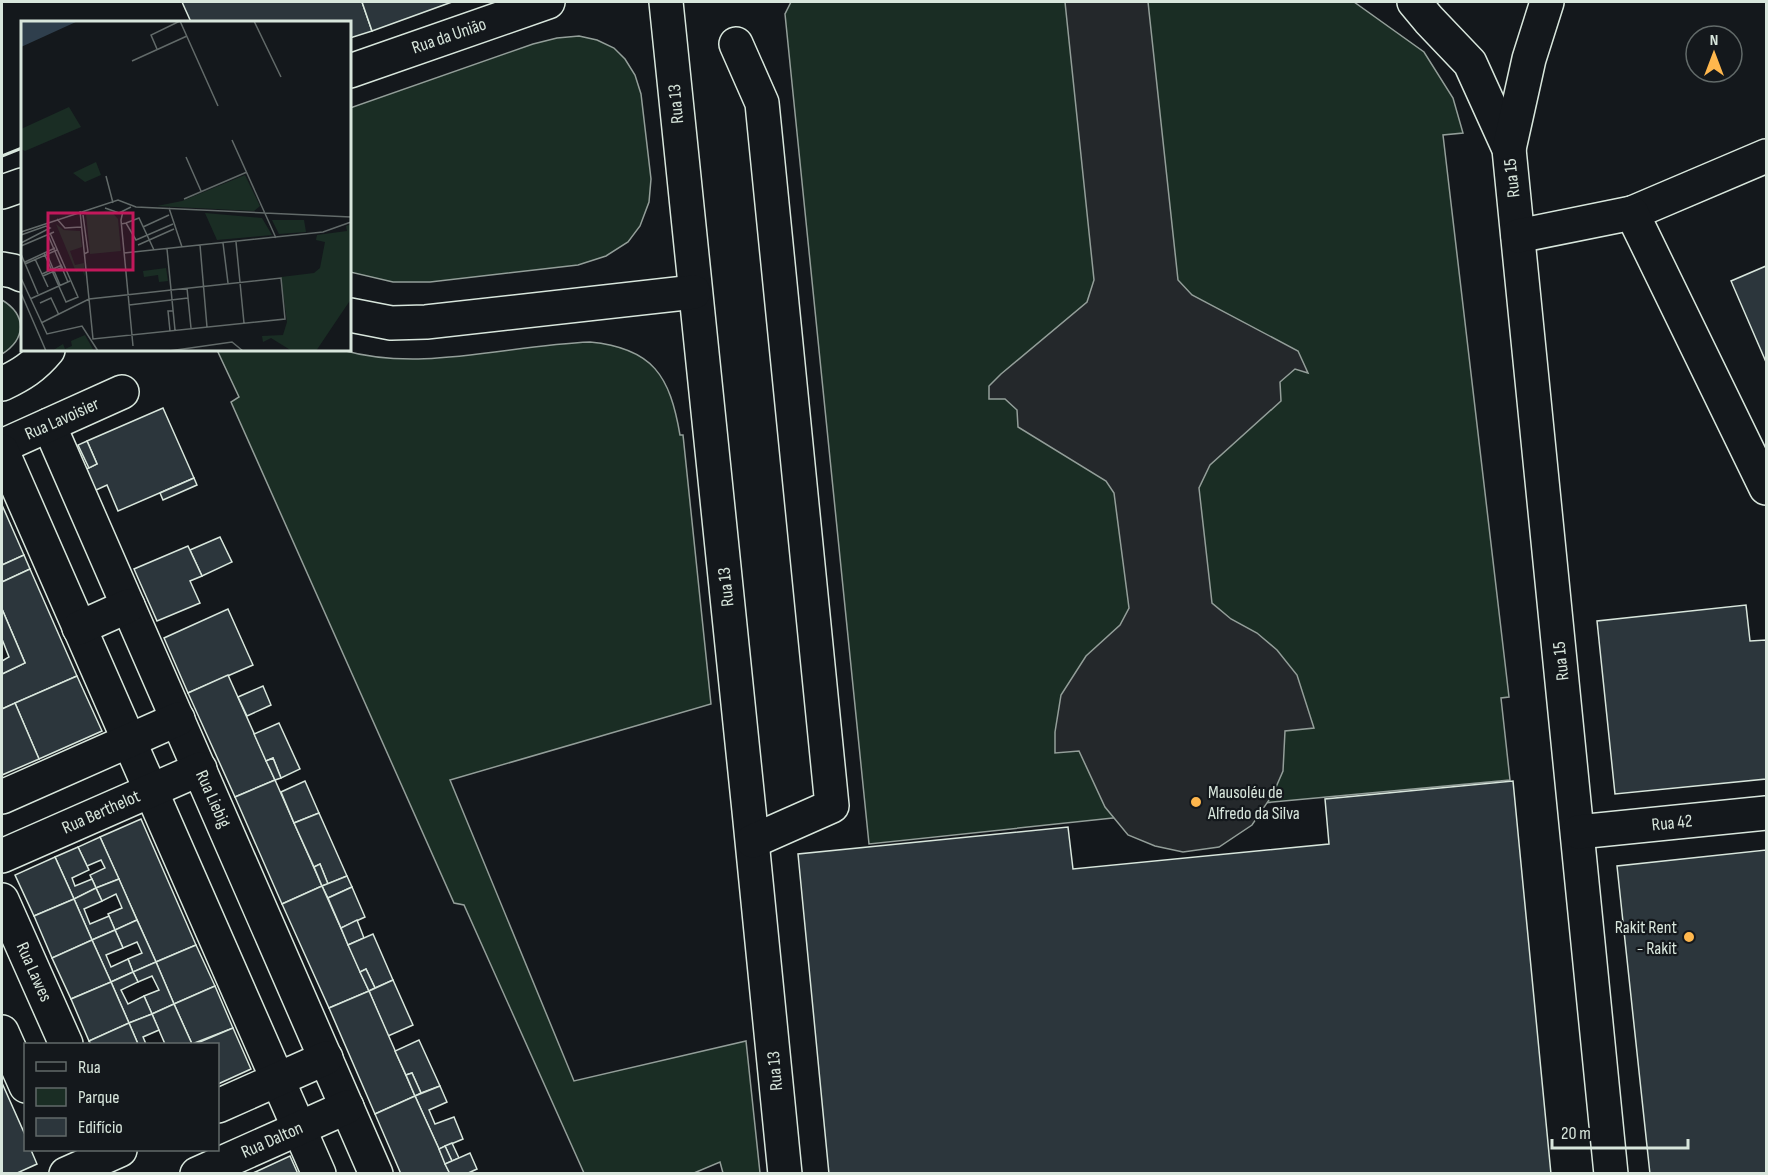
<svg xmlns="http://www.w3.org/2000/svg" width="1768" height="1175" font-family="'Sofia Sans Condensed',sans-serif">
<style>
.green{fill:#1a2d24;stroke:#939e99;stroke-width:1.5}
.parking{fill:#24282b;stroke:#939e99;stroke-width:1.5}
.building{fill:#2c363c;stroke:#d8e6dc;stroke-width:1.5}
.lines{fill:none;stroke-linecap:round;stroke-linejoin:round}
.minor-casing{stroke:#d8e6dc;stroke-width:36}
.minor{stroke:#14181c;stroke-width:33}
.wall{stroke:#d8e6dc;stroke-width:3}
.poi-dot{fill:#ffb74d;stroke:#14181c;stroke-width:2}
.labels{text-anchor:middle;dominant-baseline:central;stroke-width:4.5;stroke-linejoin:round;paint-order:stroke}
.street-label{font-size:18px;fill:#d8e6dc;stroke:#14181c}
.poi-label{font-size:18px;fill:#d8e6dc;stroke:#14181c;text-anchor:start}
.inset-road{fill:none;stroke:#626a69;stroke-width:1.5}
.view{fill:#c2185b;fill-opacity:0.15;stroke:#c2185b;stroke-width:3}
.inset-edge{fill:none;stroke:#d8e6dc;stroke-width:3}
</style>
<rect width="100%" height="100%" fill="#14181c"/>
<!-- green -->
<g class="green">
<path d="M791 2H1354L1424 52 1453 98 1463 133 1443 135 1509 697 1501 698 1510 780 1198 809 869 844 785 14Z"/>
<path d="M579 36 597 40 614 48 625 59 635 75 641 94 651 179 649 202 640 226 628 242 606 256 578 265 430 282H393L350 272V108L533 44 557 38Z"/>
<path d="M2 300C27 315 26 339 2 354Z"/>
<path d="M590 342C653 348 670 376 680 435H683L711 704 450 780 574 1081 746 1041 760 1173H723L720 1162 694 1173H584L464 905 454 903 231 402 239 397 217 350H342C422 373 508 345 590 342Z"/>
</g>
<!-- parking -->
<path class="parking" d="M1065 2H1148L1178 280 1192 295 1298 351 1308 373 1295 369 1280 382 1281 401 1210 465 1199 488 1212 603 1231 619 1257 633 1277 650 1297 675 1314 728 1285 731 1283 771 1273 794 1252 825 1219 847 1183 852 1155 846 1128 835 1105 807 1079 751 1055 753V732L1061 695 1086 656 1120 625 1129 608 1114 493 1106 481 1018 427 1017 410 1005 399H989V386L1001 374 1087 302 1094 280Z"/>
<!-- building -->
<g class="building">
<path d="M182 2H362L372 31 350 38V22H191Z"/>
<path d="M362 2H452L372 31Z"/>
<path d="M1766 266V362L1731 281Z"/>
<path d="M163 408 194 478 118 511 107 485 94 491 84 470 97 464 87 441Z"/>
<path d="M87 441 97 464 89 468 78 445Z"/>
<path d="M194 478 197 485 163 500 160 493Z"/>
<path d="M2 505 24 555 2 565Z"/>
<path d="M220 537 232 562 202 576 190 550Z"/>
<path d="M188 546 202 576 190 581 200 603 157 621 134 569Z"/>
<path d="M24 555 30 569 2 582V565Z"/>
<path d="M30 569 77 676 2 709V674L25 663 2 609V582Z"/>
<path d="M1746 605 1750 641 1766 640V779L1615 794 1597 621Z"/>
<path d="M2 609 25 663 2 674V661L9 657 2 639Z"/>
<path d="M228 609 253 665 188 693 164 638Z"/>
<path d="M228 675 275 780 235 797 188 693Z"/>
<path d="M77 676 102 731 39 759 15 703Z"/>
<path d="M263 686 271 705 247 716 238 697Z"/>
<path d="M15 703 39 759 2 775V709Z"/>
<path d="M279 723 300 769 281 778 273 758 266 761 254 734Z"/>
<path d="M273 758 281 778 275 780 266 761Z"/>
<path d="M275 780 322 886 282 904 235 797Z"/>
<path d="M305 781 319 813 294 823 281 792Z"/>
<path d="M1513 781 1551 1174H829L798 854 1068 827 1073 869 1329 844 1325 799Z"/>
<path d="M319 813 347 876 328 884 320 864 314 867 294 823Z"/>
<path d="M141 819 196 945 156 962 100 837Z"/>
<path d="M100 837 119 879 96 888 90 875 105 868 101 860 87 866 78 847Z"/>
<path d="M78 847 89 870 72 878 75 886 92 879 96 888 74 899 55 857Z"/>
<path d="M1766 850V1174H1650L1617 866Z"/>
<path d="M55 857 74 899 34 916 15 875Z"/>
<path d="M320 864 328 884 322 886 314 867Z"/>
<path d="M347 876 352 887 328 898 322 886Z"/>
<path d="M119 879 137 920 115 930 108 914 122 908 116 894 102 901 96 888Z"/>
<path d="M322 886 369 991 329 1008 282 904Z"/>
<path d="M352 887 365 917 341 928 328 898Z"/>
<path d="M96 888 102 901 84 909 90 924 109 916 115 930 92 940 74 899Z"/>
<path d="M74 899 92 940 52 958 34 916Z"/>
<path d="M137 920 156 962 133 972 128 959 142 953 137 942 123 948 115 930Z"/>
<path d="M357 920 364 938 348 945 341 928Z"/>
<path d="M115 930 123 948 106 955 111 967 128 959 133 972 111 982 92 940Z"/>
<path d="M373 934 393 980 375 988 366 969 360 972 348 945Z"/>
<path d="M92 940 111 982 71 999 52 958Z"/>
<path d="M196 945 215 986 174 1004 156 962Z"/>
<path d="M156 962 174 1004 152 1014 144 996 159 990 152 976 138 982 133 972Z"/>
<path d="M366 969 375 988 369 991 360 972Z"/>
<path d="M133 972 138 982 121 990 128 1004 144 996 152 1014 129 1023 111 982Z"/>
<path d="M393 980 413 1025 388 1036 369 991Z"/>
<path d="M111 982 129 1023 89 1041 71 999Z"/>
<path d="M215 986 233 1028 192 1044 174 1004Z"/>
<path d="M369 991 415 1096 375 1114 329 1008Z"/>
<path d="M174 1004 192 1044H165L152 1014Z"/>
<path d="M152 1014 159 1030 143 1037 146 1044H138L129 1023Z"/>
<path d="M129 1023 138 1044H91L89 1041Z"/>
<path d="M233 1028 251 1069 218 1084V1044H195Z"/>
<path d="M419 1040 440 1086 421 1093 412 1073 406 1075 395 1051Z"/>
<path d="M412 1073 421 1093 415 1096 406 1075Z"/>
<path d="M2 1083 26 1137V1150H31L37 1164 15 1174H2Z"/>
<path d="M440 1086 447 1102 429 1110 435 1124 454 1117 463 1139 439 1149 415 1096Z"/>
<path d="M415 1096 439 1149 450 1174H401L375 1114Z"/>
<path d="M452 1143 459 1158 452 1161 445 1146Z"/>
<path d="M445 1146 452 1161 445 1164 439 1149Z"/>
<path d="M470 1153 477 1169 466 1174H450L445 1164Z"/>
<path d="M290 1156 298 1174H251Z"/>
</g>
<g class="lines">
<!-- minor casing -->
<g class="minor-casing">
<g id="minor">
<path d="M666 2C704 392 748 783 785 1174"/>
<path d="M1414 2 1429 20 1470 63 1509 149 1611 1174"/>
<path d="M736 44 762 103 832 806 753 841"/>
<path d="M350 71 548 2"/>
<path d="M1509 149 1529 59 1547 2"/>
<path d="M2 192 22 185"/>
<path d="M1632 213 1766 156"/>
<path d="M1518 236 1632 213 1766 488"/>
<path d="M2 269 13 271 22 275"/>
<path d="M350 315 391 323 426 322 694 292"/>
<path d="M2 384C21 375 34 367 48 350"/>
<path d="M49 425 376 1174"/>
<path d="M2 446 122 392"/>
<path d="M2 451 319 1174"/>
<path d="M79 628 128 606"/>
<path d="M2 797 178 719"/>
<path d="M1578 832 1766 813"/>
<path d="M2 856 200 769"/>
<path d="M2 900 66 1044"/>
<path d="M2 1032 26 1086"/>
<path d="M218 1106 326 1058"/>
<path d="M66 1174 120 1150"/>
<path d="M197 1174 347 1107"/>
</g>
</g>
<!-- minor -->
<use href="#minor" class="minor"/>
<!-- wall -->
<path class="wall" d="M2 156 22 148"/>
</g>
<!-- markers -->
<g class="poi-dot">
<circle cx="1196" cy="802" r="6"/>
<circle cx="1689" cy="937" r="6"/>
</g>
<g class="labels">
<!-- street labels -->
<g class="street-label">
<text transform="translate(449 36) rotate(-19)">Rua da União</text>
<text transform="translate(676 104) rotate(-95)">Rua 13</text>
<text transform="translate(1512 178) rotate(-96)">Rua 15</text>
<text transform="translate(62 419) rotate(-24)">Rua Lavoisier</text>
<text transform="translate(726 587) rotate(-96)">Rua 13</text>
<text transform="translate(1561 661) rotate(-96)">Rua 15</text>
<text transform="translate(213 799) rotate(66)">Rua Liebig</text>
<text transform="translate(101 812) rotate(-24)">Rua Berthelot</text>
<text transform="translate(1672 823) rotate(-6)">Rua 42</text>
<text transform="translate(34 972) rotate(66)">Rua Lawes</text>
<text transform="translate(775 1071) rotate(-95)">Rua 13</text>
<text transform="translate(272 1140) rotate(-24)">Rua Dalton</text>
</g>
<!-- poi labels -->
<g class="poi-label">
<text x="1208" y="792">Mausoléu de<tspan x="1208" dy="21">Alfredo da Silva</tspan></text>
<text x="1677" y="927" text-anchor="end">Rakit Rent<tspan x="1677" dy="21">- Rakit</tspan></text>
</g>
</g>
<!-- overview -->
<g transform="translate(21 21)">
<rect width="330" height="330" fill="#14181c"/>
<path d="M48 86 60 106 4 130 0 128V108ZM75 141 80 154 64 161 52 152ZM224 154 239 185 233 190 136 185 161 180ZM89 189 97 198 100 230 69 233 65 193ZM184 192 241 197 251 214 196 219ZM251 199H283L285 211 258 213ZM35 203 43 209 59 210 61 226 49 230 54 244 63 242 64 256 61 248 55 251ZM330 203V278L295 330H271L250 317 242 321 241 315 262 314 266 301 260 256 293 252 299 247 304 221 295 219 296 214 326 210 325 205ZM145 247 147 260 138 261 137 254 123 256 122 250ZM64 314 73 330H31L42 323 44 328 51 325 50 320Z" fill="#1a2d24"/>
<path d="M0 0H57L0 26Z" fill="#2f3f4d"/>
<path class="inset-road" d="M159 0 197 85M233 0 260 56M136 28 130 14 159 0M111 40 166 15M211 119 255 217M165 136 180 170M85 155 92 182M163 178 226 151M84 187 98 192 110 186M148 187 161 226M102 190 100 199 112 325M62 194 67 231 63 233M36 198 44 207 60 206M105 202 118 197 133 229M100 203 105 202 115 219 152 203M122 206 148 194M0 211 97 179 115 186 330 196M0 214 25 205 29 207 0 222M27 214 47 261M215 221 223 302M202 222 207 262M117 224 153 208M179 224 186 306M0 225 33 211M146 228 154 309M25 231 39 264M23 232 45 281 57 276 29 212M103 232 302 211 330 201M0 233 17 273M14 238 27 266M4 241 34 227M4 243 36 229M21 253 41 244M22 255 42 246M0 257 26 313 61 305 77 330M166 267 170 307M0 272 25 330M9 278 49 260M19 282 30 277 38 294M108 284 167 277M20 302 68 278 260 257 264 298 72 318 68 278 59 190M149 310 147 290H152M148 330 211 321 222 330"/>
<path class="view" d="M27 192H112V249H27Z"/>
<rect width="330" height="330" class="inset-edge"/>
</g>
<!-- border -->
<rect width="1768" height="1175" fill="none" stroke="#d8e6dc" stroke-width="6"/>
<!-- legend -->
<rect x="24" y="1043" width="195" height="108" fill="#14181c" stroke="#626a69" stroke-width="1.5"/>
<rect x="36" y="1062" width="30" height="9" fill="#14181c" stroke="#626a69" stroke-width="1.5"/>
<text x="78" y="1073" font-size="18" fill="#d8e6dc">Rua</text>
<rect x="36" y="1088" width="30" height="18" fill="#1a2d24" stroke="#626a69" stroke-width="1.5"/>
<text x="78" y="1103" font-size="18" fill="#d8e6dc">Parque</text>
<rect x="36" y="1118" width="30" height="18" fill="#2c363c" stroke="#626a69" stroke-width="1.5"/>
<text x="78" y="1133" font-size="18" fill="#d8e6dc">Edifício</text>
<!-- north arrow -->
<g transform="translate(1714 54)"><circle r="28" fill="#14181c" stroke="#626a69" stroke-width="1.5"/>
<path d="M0-4.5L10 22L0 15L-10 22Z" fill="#ffb74d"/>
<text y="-9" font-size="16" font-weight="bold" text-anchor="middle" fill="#d8e6dc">N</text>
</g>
<!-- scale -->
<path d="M1552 1139v9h136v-9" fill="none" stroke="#d8e6dc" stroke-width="3"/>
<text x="1561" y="1139" font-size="18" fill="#d8e6dc" stroke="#14181c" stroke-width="4.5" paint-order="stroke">20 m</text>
</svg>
